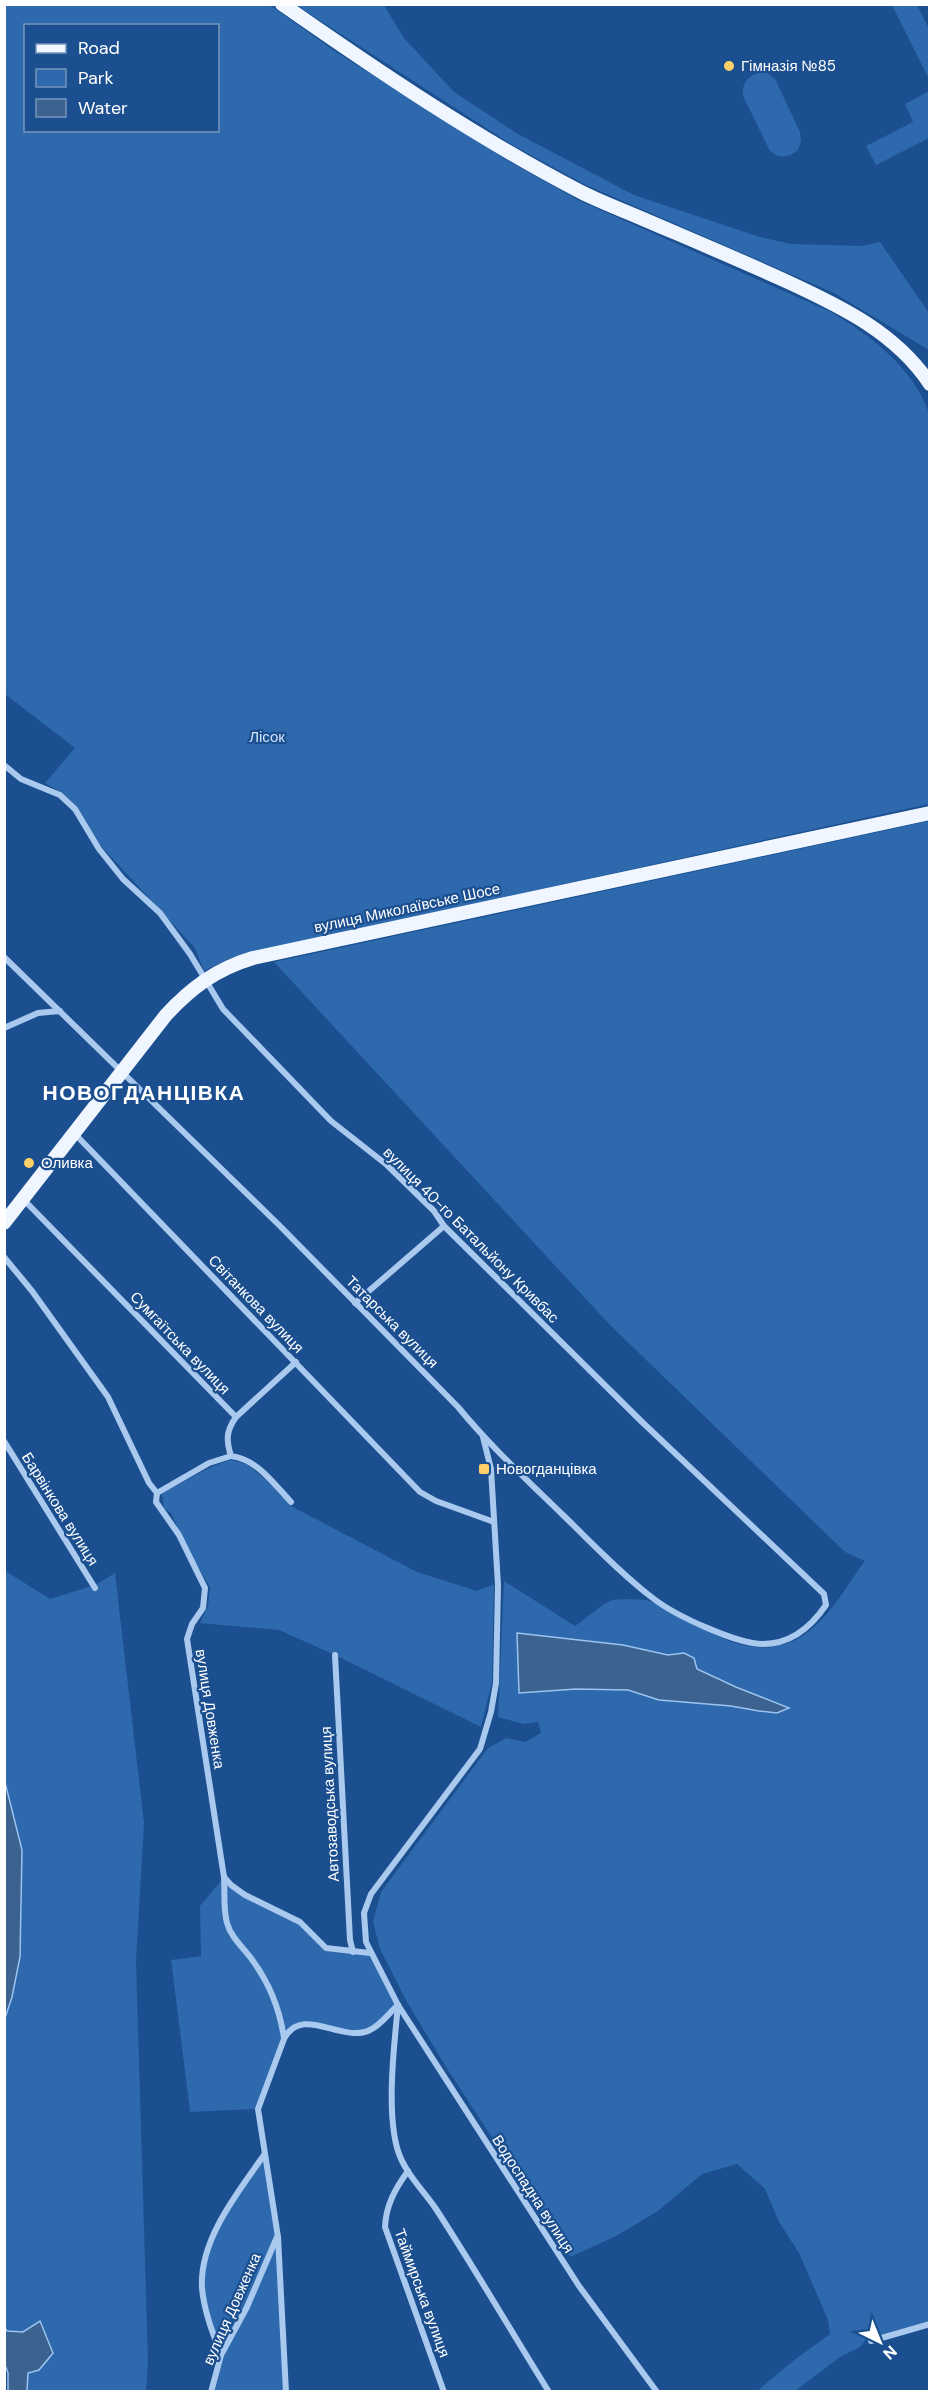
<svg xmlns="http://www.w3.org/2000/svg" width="934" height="2396" font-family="'DM Sans',sans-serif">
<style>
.green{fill:#2e69ad;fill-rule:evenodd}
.water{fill:#3c6290;stroke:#9cc4f0;stroke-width:1.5}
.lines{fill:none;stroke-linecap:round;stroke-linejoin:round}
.minor{stroke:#a9c9ee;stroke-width:6}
.primary{stroke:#f0f6ff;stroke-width:14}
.poi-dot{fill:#ffd166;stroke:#1b4f8f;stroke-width:2}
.labels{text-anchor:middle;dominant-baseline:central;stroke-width:4.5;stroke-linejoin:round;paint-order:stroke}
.poi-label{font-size:15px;fill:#fff;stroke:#1b4f8f;text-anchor:start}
.park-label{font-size:15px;fill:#cfe3fa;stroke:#1b4f8f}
.street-label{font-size:15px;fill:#fff;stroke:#1b4f8f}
.district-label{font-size:21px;font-weight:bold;letter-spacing:1.5px;fill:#fff;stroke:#1b4f8f}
</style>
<rect width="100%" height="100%" fill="#1b4f8f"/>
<!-- green -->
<g class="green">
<path d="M4 5H270L336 52 505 159 580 201 829 311C870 335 912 366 929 413V804L249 953 228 959 204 971 195 948 102 847 77 807 64 794 45 783 75 748 5 694ZM26 26H218V130H26Z"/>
<path d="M296 5H384L404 38 454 92 518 134 634 195 760 237 791 244 862 246 880 242 929 313V350L834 293 586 185 514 146Z"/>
<path d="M892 5H917L929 29V79Z"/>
<path d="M766 72 775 79 800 132 801 141 798 150C789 158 779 159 770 151L743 96C741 81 752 72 766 72Z"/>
<path d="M929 91V138L876 165 866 146 913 122 905 104Z"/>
<path d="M929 821V2321L866 2339 860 2347 840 2357 795 2391H757L793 2361 830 2334 828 2320 799 2253 779 2222 765 2189 737 2164 702 2174 658 2211 616 2236 570 2257 446 2067 407 2002 380 1949 373 1922 381 1892 488 1748 506 1738 525 1742 541 1733 538 1722 523 1724 498 1717 504 1581 575 1626C585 1620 602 1603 613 1600 618 1599 644 1599 649 1601 656 1602 663 1608 669 1611 717 1637 767 1670 815 1626 835 1608 849 1582 865 1561L845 1552 610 1325 274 962ZM517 1633 622 1645 668 1655 674 1654 697 1669 788 1708 777 1713 731 1706 659 1700 629 1690 576 1689Z"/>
<path d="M230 1460 246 1464 268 1481 291 1506 417 1572 477 1591 494 1584 492 1682 481 1727 335 1655 279 1630 200 1623 208 1606 210 1587 190 1554 171 1513 164 1508 162 1493 211 1467Z"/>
<path d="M4 1570 50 1599 95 1585 115 1573 144 1823 136 1961 148 2362 146 2391H27L28 2373 39 2370 53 2353 47 2336 7 2331 5 2328 4 2018 12 1997 20 1957 22 1850 5 1778Z"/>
<path d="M224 1877 231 1885 300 1922 326 1948 370 1953 398 2005 378 2024 356 2033 301 2024 288 2031 258 2109 190 2112 171 1960 201 1956 200 1906Z"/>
<path d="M264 2155 278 2237 286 2391H211L221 2355 202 2287 206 2258 224 2210Z"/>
</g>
<!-- water -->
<g class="water">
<path d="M517 1633 623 1645 668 1655 684 1653 694 1658 697 1669 736 1687 789 1708 777 1713 759 1711 731 1706 659 1700 628 1690 576 1689 519 1693Z"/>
<path d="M4 1778 22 1850 20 1957 12 1997 5 2018Z"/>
<path d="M40 2321 53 2353 39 2370 28 2373 27 2391H8V2373L5 2365V2328L7 2331 23 2332Z"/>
</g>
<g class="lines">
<!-- minor -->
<g class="minor">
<path d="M4 765 21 779 60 795 75 809 99 849 123 879 160 913 190 954 223 1009 331 1121 387 1165 434 1211 444 1226 641 1421 824 1594 826 1605C811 1627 791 1644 763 1644 737 1644 676 1616 654 1599 622 1575 593 1544 564 1516 527 1480 490 1446 458 1407L280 1226 4 957"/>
<path d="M4 1028 38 1013 60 1011"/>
<path d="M75 1134 420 1492 436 1501 494 1522"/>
<path d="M23 1199 236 1417C226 1431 226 1440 231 1456 257 1459 274 1484 291 1502"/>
<path d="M4 1257 32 1291 108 1397 149 1483 157 1493 156 1502 179 1535 205 1588 203 1608 192 1624 187 1639 224 1877 231 1885 245 1895 300 1922 326 1948 370 1953"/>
<path d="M355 1303 444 1226"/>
<path d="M236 1417 296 1362"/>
<path d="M483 1437 491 1469 498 1585 496 1683 491 1712 480 1749 371 1894 364 1913 366 1942 398 2005 579 2286 657 2392"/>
<path d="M4 1441 95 1588"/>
<path d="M157 1493 209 1463 231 1456"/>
<path d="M335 1655 350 1940 353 1952"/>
<path d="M224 1877C225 1892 223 1909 227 1923 231 1938 245 1949 253 1961 269 1983 280 2011 284 2038"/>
<path d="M398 2005C394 2046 386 2113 398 2151 405 2173 423 2190 436 2209 475 2269 511 2331 549 2392"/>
<path d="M408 2171C395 2189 386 2205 385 2227L444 2392"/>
<path d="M871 2341 930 2324"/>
<path d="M221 2355C213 2334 204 2311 202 2288 199 2240 238 2192 264 2155"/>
<path d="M211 2392 221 2355 247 2307 277 2237"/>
<path d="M286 2392 278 2237 258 2109 284 2039C302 2004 343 2044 370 2030 381 2025 389 2013 398 2005"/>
</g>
<!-- primary -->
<g class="primary">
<path d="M282 4C378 71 477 138 581 192 601 202 622 210 643 219 692 240 740 260 788 282 842 307 896 333 930 384"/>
<path d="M4 1223 166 1015C191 988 216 969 253 958L930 813"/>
</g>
</g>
<!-- markers -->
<g class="poi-dot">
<circle cx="729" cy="66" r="6"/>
<circle cx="29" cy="1163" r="6"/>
<rect x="478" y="1463" width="12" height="12" rx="3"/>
</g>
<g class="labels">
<!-- poi labels -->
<g class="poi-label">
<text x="741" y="66">Гімназія №85</text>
<text x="41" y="1163">Оливка</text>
<text x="496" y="1469">Новогданцівка</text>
</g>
<!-- park labels -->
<g class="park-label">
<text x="267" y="737">Лісок</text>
</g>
<!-- street labels -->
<g class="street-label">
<text transform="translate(407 908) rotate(-12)">вулиця Миколаївське Шосе</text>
<text transform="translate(471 1235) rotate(45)">вулиця 40-го Батальйону Кривбас</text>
<text transform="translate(256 1304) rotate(46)">Світанкова вулиця</text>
<text transform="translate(392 1322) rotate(45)">Татарська вулиця</text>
<text transform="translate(180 1343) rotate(46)">Сумгаїтська вулиця</text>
<text transform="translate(60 1509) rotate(58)">Барвінкова вулиця</text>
<text transform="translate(210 1709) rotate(81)">вулиця Довженка</text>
<text transform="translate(330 1804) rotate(-93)">Автозаводська вулиця</text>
<text transform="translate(533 2194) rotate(57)">Водоспадна вулиця</text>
<text transform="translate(422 2293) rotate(70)">Таймирська вулиця</text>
<text transform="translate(232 2309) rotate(-66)">вулиця Довженка</text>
</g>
<!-- district labels -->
<g class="district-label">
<text x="144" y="1093">НОВОГДАНЦІВКА</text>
</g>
</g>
<!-- border -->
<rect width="934" height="2396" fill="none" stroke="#ffffff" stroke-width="12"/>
<!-- legend -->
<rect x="24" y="24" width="195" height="108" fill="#1b4f8f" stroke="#7695bc" stroke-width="1.5"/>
<rect x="36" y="44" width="30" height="9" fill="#f0f6ff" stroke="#7695bc" stroke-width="1.5"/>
<text x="78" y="54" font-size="18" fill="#ffffff">Road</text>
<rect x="36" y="69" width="30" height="18" fill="#2e69ad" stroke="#7695bc" stroke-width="1.5"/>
<text x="78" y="84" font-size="18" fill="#ffffff">Park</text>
<rect x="36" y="99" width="30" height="18" fill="#3c6290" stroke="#7695bc" stroke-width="1.5"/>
<text x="78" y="114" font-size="18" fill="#ffffff">Water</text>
<!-- north arrow -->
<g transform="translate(880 2342) rotate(137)" stroke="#1b4f8f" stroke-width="4.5" paint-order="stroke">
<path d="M0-4.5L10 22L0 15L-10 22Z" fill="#ffffff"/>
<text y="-9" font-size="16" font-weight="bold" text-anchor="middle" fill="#ffffff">N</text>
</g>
</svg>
